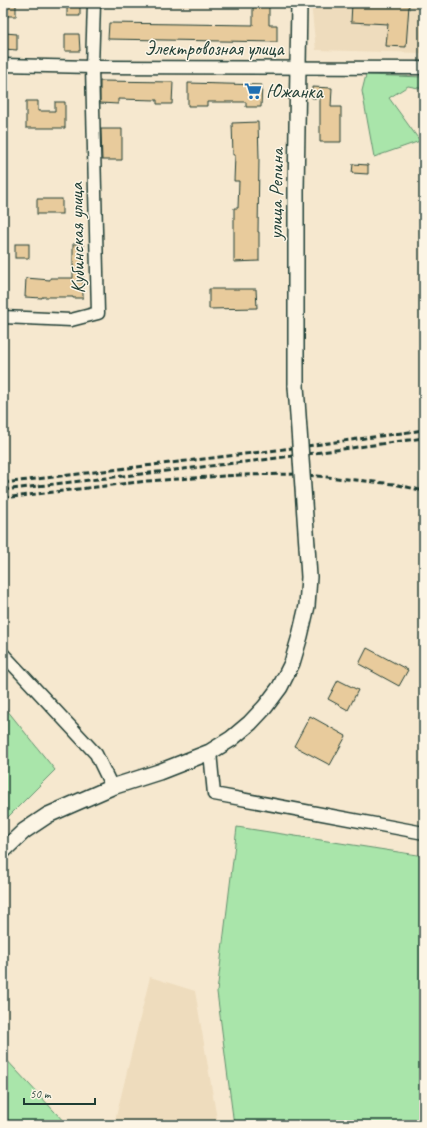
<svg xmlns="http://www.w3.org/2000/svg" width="427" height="1128" font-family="Caveat,sans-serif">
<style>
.built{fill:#eedcbd}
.green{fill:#a9e5aa;stroke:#64916f}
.building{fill:#e8cb9c;stroke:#1f3d34}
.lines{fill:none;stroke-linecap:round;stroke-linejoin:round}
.minor-casing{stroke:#1f3d34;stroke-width:15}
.major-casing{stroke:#1f3d34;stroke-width:18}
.minor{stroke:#fcf5e5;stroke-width:12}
.major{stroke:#fcf5e5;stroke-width:15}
.rail{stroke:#1f3d34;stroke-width:3;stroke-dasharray:6 3;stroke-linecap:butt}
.major-bridge-casing{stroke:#1f3d34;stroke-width:18;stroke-linecap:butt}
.major-bridge{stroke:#fcf5e5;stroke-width:15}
.labels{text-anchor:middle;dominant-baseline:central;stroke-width:3;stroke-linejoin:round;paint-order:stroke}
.street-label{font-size:20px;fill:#1f3d34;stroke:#fcf5e5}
.poi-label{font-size:20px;fill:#1f3d34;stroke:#fcf5e5;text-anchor:start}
</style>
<rect width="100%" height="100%" fill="#f6e8cf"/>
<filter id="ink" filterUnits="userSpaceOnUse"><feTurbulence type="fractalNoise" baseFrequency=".025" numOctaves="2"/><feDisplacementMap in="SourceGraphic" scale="8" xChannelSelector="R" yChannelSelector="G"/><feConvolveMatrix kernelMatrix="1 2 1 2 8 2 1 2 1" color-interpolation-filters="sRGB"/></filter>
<g filter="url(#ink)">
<!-- built -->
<g class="built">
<path d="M311 3H424V53L316 50Z"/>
<path d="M150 977 195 991 218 1125H114Z"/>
</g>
<!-- green -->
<g class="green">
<path d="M366 75 424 77V89L408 86 389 98 420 141 374 157 362 91Z"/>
<path d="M3 705 55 770 3 822Z"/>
<path d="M237 827 424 856V1125H234L217 992Z"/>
<path d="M3 1056 67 1125H3Z"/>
</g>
<!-- building -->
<g class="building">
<rect x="5" y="3" width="11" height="13"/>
<path d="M253 3H269V25H277V42L108 39 109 23 253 25Z"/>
<path d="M352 3H385V4L409 5 406 47 386 46 388 24 351 22Z"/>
<path d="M80 4V16H67V5Z"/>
<path d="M5 33 17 34V50L4 49Z"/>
<path d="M65 34H79L80 51H65Z"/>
<path d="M100 81 173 82 172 104H157V100L118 99V104L100 103Z"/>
<path d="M188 83 262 85 261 107H246V102H207V106H188Z"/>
<path d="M312 87 332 88 331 107H341V142H320V98H312Z"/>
<path d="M26 101H38V111H55V102H65V128H26Z"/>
<path d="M258 122 259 158 258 232H259V261L234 262V208H238L239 181H234L235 155H233L232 123Z"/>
<path d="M101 129H122V160H102Z"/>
<path d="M353 164 368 165V174L352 173Z"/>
<rect x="37" y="199" width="25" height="15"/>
<rect x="15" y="244" width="14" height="14"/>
<path d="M73 244H83V298H73V297H42V298L25 297 26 278 50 280V278H73Z"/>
<path d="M209 289H256L257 308 209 309Z"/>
<path d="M367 648 408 670 399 686 359 664Z"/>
<path d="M338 680 358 690 348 710 328 699Z"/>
<path d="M310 716 346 736 330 765 294 746Z"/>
</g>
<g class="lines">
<!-- minor casing -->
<g class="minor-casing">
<g id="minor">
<path d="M3 65 92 67 424 68"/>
<path d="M3 317 71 320 98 313 92 67 94 3"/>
<path d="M3 654 96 754 112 787"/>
<path d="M210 752 214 794 424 833"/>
</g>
</g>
<!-- major casing -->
<g class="major-casing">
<g id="major">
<path d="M296 386V190L299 3"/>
<path d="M3 851 24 831 48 815 112 787 159 772 210 752 231 739 250 723 265 707 280 687 292 663 300 636 307 606 309 577 307 546"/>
</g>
</g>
<!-- minor -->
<use href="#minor" class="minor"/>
<!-- major -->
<use href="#major" class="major"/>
<!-- rail -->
<g class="rail">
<path d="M3 483 270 451 424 430"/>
<path d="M3 490 270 459 424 438"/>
<path d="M3 498 147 481 240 475 298 474 394 484 424 491"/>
</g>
<!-- major-bridge casing -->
<g class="major-bridge-casing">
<path id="major-bridge" d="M296 386 307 546"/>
</g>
<!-- major-bridge -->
<use href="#major-bridge" class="major-bridge"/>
</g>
</g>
<!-- icons -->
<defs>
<g id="supermarket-bare" transform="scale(1.38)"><path d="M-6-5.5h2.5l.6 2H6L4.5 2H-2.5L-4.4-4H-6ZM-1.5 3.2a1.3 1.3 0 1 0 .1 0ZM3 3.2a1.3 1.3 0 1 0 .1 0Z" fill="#1f6fb2" stroke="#fcf5e5" stroke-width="2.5" paint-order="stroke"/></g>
</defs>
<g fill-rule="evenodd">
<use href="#supermarket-bare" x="253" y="91"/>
</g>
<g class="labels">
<!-- street labels -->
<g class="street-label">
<text x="214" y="48">Электровозная улица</text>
<text transform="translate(276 194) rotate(-89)">улица Репина</text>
<text transform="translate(77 238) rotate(-91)">Кубинская улица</text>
</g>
<!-- poi labels -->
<g class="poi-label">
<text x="266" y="91">Южанка</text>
</g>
</g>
<!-- margin -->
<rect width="427" height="1128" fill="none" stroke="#fcf5e5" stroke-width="16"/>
<rect x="8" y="8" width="411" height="1112" fill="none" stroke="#1f3d34" stroke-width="1.5" filter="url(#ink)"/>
<!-- scale -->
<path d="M24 1098v6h71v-6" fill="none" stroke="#1f3d34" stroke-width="2"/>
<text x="30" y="1098" font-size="12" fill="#1f3d34" stroke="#fcf5e5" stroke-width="3" paint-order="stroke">50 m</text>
</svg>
